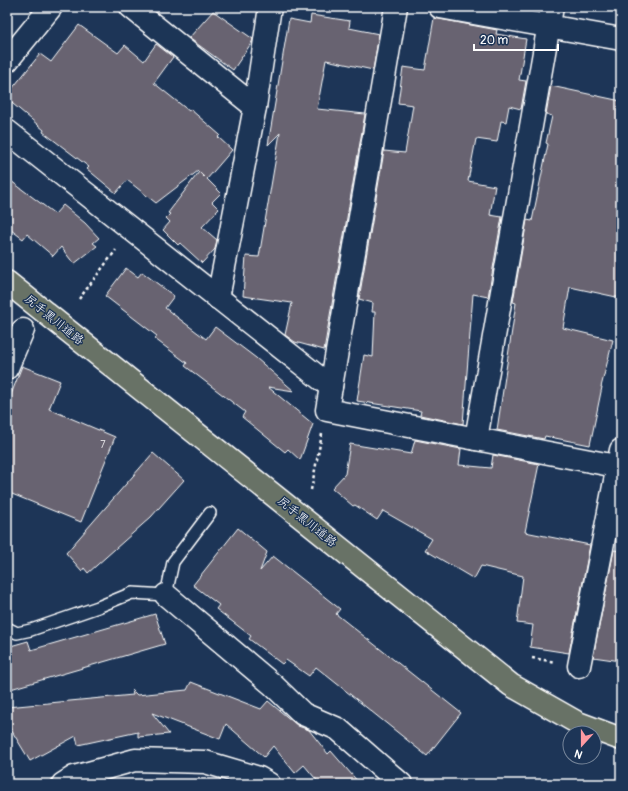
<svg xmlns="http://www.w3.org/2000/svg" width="628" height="791" font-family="Pangolin,'Klee One',sans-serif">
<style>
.building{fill:#676471;stroke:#fff}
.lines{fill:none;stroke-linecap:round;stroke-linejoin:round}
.service-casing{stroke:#fff;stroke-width:14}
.minor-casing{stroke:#fff;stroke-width:25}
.primary-casing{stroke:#fff;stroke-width:25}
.path{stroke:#fff;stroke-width:2.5;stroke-dasharray:3 3;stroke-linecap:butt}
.service{stroke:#1d3557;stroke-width:11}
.minor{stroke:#1d3557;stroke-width:22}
.primary{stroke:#687266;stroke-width:22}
.labels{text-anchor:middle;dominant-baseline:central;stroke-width:3;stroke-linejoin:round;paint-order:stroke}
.number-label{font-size:10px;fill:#d9d8dc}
.street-label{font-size:12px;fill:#fff;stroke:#1d3557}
</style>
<rect width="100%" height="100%" fill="#1d3557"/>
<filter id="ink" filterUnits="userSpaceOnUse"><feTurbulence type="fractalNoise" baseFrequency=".025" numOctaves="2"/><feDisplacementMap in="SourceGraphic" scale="8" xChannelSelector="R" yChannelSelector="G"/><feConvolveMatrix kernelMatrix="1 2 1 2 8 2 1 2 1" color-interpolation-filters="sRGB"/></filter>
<g filter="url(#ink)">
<!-- building -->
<g class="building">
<path d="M213 11 253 39 252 42 233 70 189 38Z"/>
<path d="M311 15 350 21 349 28 379 34 373 70 326 60 317 109 365 114 324 350 295 342 285 335 292 303 243 296 246 256 259 257 280 133 268 145 289 19 310 23Z"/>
<path d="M434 18 497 30 496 34 526 39 519 80 526 81 521 109 509 106 506 122 501 121 497 142 476 139 468 181 495 186 490 215 502 217 488 297 473 294 463 424 420 415 421 411 357 401 364 355 373 357 375 312H372L373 303 359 299 384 151 405 153 413 105 398 103 403 67 425 70Z"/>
<path d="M79 25 118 53 125 45 144 61 156 44 173 57 154 83 189 111 190 109 220 135 218 137 232 150 207 179 221 193 212 202 219 209 202 227 217 240 215 249 202 263 180 243 178 245 163 230 170 222 166 218 170 214 168 213 199 172 204 177 198 171 156 203 127 180 116 193 87 169 89 167 43 132 44 130 7 99V95L40 54 51 62Z"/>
<path d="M551 86 621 101V298L570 287 563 328 613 340 601 387H602L590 445 545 436 544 439 497 430 516 303 513 302 527 220 532 221 548 144 546 143 552 116 546 114Z"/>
<path d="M7 178 55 214 63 205 85 223 99 238 93 243 97 246 74 264 61 247 53 256 27 234 23 239 7 227Z"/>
<path d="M126 268 138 277 142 272 174 296 165 308 206 339 215 327 256 358 294 391 268 387 313 424 300 460 288 449 285 452 242 417 245 412 185 366 187 363 155 339 157 336 105 296Z"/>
<path d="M22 366 60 381 49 409 115 437 81 522 7 492V405Z"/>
<path d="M415 440 461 449 459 465 491 468 493 455 539 464 525 532 590 545 569 653 530 647 533 625 517 623 523 576 481 566 474 579 425 550 432 539 383 511 377 520 355 505 353 506 332 488 345 474 350 444 411 454Z"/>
<path d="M153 453 184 480 151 517 88 573 84 568 82 571 66 553Z"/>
<path d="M238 528 267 552 260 571 273 556 340 609 336 614 461 713 427 756 316 667 309 676 286 660 282 664 249 639 251 636 216 609 219 605 193 585Z"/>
<path d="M614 550 621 551V661L593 657Z"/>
<path d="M155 614 165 644 7 690V647L28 641 31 650Z"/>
<path d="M191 682 261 709 268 701 298 726 309 730 328 754 331 751 360 784H320L304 765 295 773 273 746 264 757 226 724 220 739 152 713 169 734 138 737V732L78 745 76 736 30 761 7 723V707L133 695 132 690 137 695 187 690Z"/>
</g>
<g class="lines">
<!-- service casing -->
<g class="service-casing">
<path id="service" d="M7 628 17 633 31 630 98 607 132 593 166 595 173 562 210 513"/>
</g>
<!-- minor casing -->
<g class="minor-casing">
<g id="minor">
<path d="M131 7 255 107"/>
<path d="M396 7 327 410 621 467"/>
<path d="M440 7 621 39"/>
<path d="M7 61 51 7"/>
<path d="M7 131 331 387"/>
<path d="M218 298 255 107 270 7"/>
<path d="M7 368 23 330"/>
<path d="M476 439 552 7"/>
<path d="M166 595 273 685 303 714 338 729 401 784"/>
<path d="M579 666 621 450"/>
<path d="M63 784 74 777 135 760 205 762 259 778 269 784"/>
</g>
</g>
<!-- primary casing -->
<g class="primary-casing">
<path id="primary" d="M7 282 511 685 578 723 621 739"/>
</g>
<!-- path -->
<g class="path">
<path d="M79 299 116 250"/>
<path d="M311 490 322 434"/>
<path d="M532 658 555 662"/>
</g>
<!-- service -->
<use href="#service" class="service"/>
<!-- minor -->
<use href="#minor" class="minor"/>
<!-- primary -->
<use href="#primary" class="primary"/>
</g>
</g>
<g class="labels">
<!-- number labels -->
<g class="number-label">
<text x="103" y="445">7</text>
</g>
<!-- street labels -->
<g class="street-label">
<text transform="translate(54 320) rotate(39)">尻手黒川道路</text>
<text transform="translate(307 522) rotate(39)">尻手黒川道路</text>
</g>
</g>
<!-- margin -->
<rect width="628" height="791" fill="none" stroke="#1d3557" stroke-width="24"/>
<rect x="12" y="12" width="604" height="767" fill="none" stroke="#fff" stroke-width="1.5" filter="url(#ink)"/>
<!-- north arrow -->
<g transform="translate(582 745) rotate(201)"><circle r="19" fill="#1d3557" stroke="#77869a"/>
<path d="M0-3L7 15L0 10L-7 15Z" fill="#ff9aa2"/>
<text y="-6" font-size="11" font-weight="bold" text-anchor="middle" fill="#ffffff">N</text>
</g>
<!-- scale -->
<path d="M474 44v6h84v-6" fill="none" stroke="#ffffff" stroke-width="2"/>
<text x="480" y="44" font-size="12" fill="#ffffff" stroke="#1d3557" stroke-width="3" paint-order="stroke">20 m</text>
</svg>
